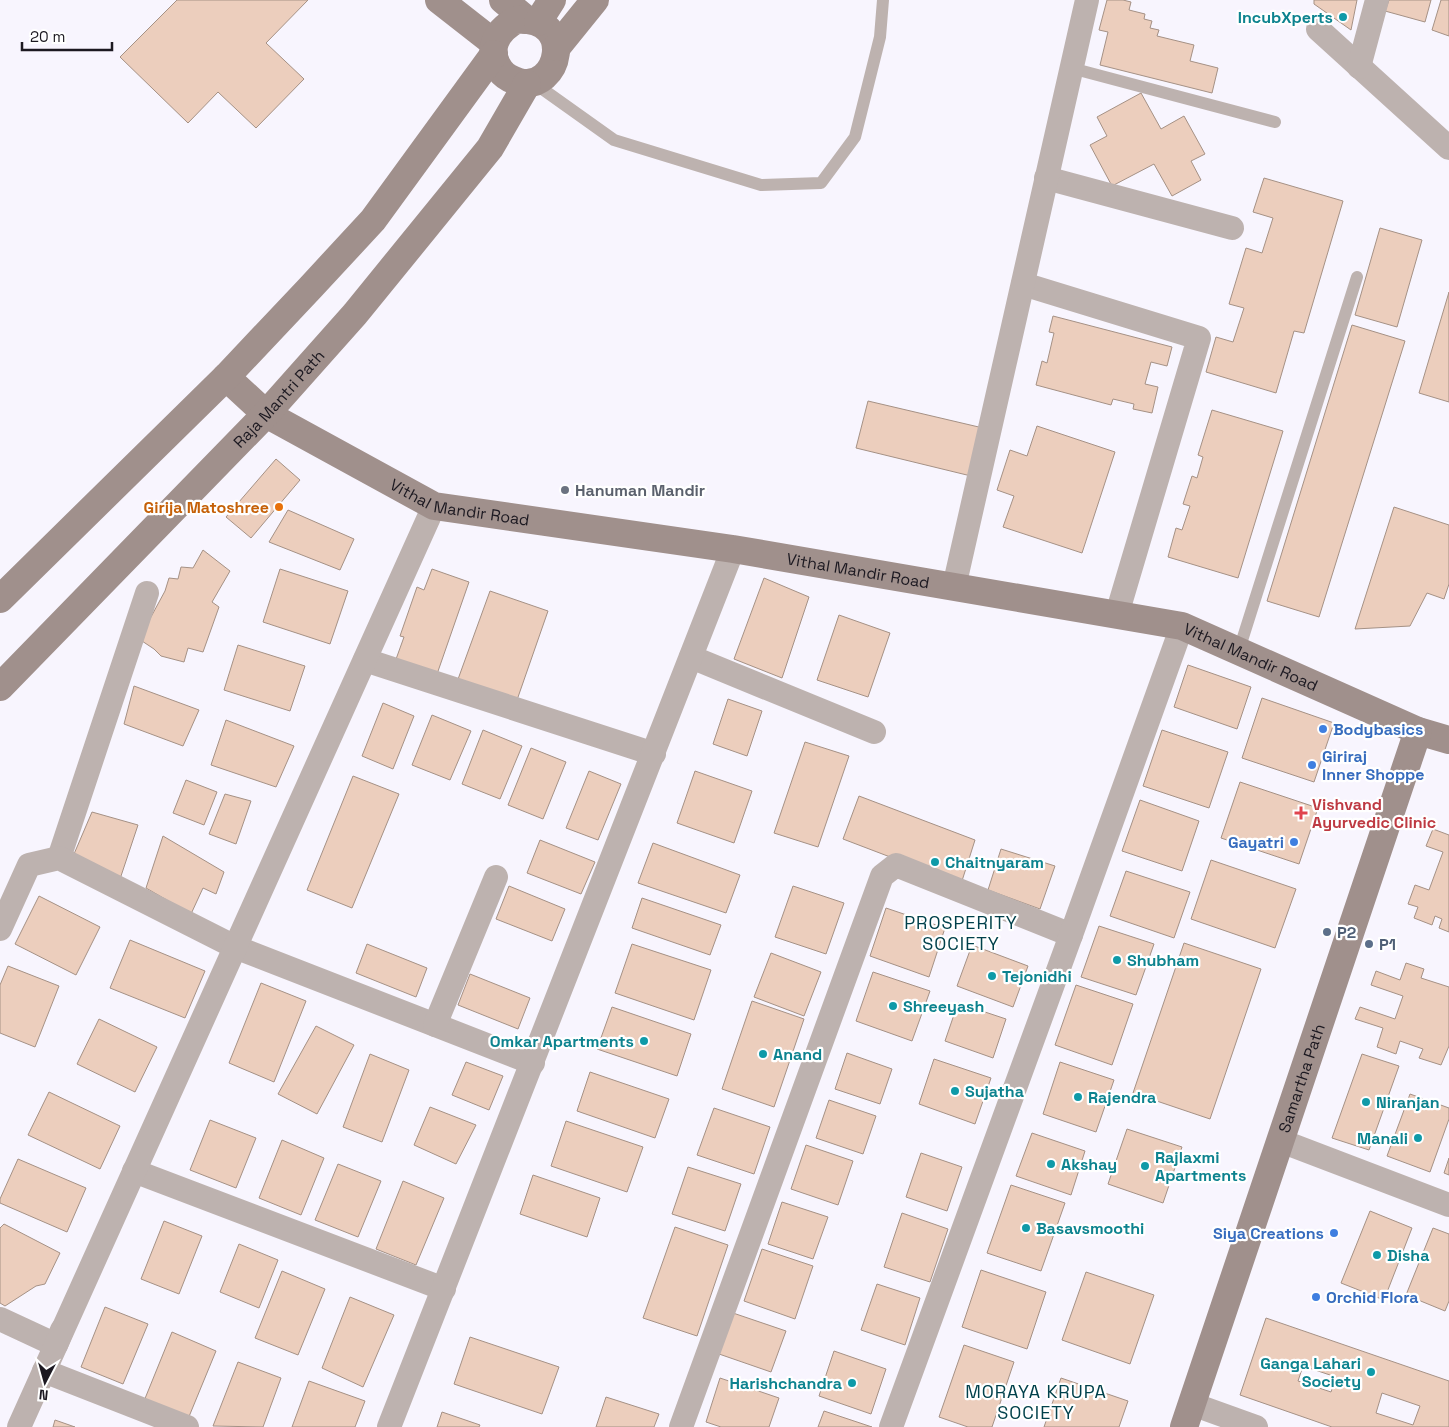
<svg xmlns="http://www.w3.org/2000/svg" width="1449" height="1427" font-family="'Space Grotesk',sans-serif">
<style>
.building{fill:#eccebd;stroke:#a59185;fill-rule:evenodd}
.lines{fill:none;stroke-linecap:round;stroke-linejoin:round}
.lane{stroke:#bdb2af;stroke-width:12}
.street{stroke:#bdb2af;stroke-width:24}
.secondary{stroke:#a0908c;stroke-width:28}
.culture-dot{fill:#0f9aa8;stroke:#fff;stroke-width:2}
.worship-dot{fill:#6b7280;stroke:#fff;stroke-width:2}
.food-dot{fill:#e8710a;stroke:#fff;stroke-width:2}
.shop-dot{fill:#3f7fe0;stroke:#fff;stroke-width:2}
.health-dot{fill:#e0444e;stroke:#fff;stroke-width:2}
.service-dot{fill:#5c6f8a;stroke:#fff;stroke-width:2}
.labels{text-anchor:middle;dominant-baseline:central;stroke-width:4.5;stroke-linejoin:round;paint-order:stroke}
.culture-label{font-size:16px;font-weight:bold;fill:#0d838f;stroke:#fff;text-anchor:start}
.street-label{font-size:16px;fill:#1c1921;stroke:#fff}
.worship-label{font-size:16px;font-weight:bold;fill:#5b616d;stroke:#fff;text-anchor:start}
.food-label{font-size:16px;font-weight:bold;fill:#c56008;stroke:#fff;text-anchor:end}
.shop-label{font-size:16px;font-weight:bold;fill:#366cbe;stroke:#fff;text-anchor:start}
.health-label{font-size:16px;font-weight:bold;fill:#be3a42;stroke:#fff;text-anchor:start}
.service-label{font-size:16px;font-weight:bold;fill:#4e5e75;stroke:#fff;text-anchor:start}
.neighbourhood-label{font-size:18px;letter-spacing:1px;fill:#00404b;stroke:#fff}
</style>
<rect width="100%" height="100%" fill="#f8f5fe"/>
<!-- building -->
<g class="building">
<path d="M177 0H308L266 43 304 79 256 128 218 92 188 123 120 57Z"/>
<path d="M1107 0H1123L1131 2 1129 10 1145 14 1144 19 1152 21 1150 28 1159 30 1157 36 1194 45 1190 61 1218 68 1212 93 1100 65 1108 32 1099 30Z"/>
<path d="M1314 0H1357L1351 30 1314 4Z"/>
<path d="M1389 0H1431L1425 22 1385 11Z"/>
<path d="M1441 0H1449V36L1432 30Z"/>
<path d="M1141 93 1161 129 1184 116 1205 154 1191 161 1201 180 1172 196 1154 164 1112 186 1090 145 1107 136 1097 117Z"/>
<path d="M1264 178 1343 201 1304 333 1294 331 1276 393 1206 372 1216 337 1233 342 1244 308 1229 304 1246 248 1262 253 1273 218 1253 212Z"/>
<path d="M1380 228 1422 240 1397 327 1355 315Z"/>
<path d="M1449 292V402L1419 393Z"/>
<path d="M1053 316 1172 347 1167 366 1151 362 1145 384 1158 387 1152 413 1133 409 1134 404 1113 399 1111 405 1036 385 1042 361 1047 363 1054 333 1049 332Z"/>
<path d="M1352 325 1405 341 1319 617 1267 601Z"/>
<path d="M868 401 983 428 971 476 856 448Z"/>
<path d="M1212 410 1283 431 1238 578 1168 557 1176 528 1182 530 1190 506 1183 504 1192 476 1197 478 1203 457 1198 455Z"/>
<path d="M1037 426 1115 452 1082 553 1003 527 1014 496 997 490 1010 450 1027 456Z"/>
<path d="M276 459 300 480 251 538 226 517Z"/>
<path d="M1394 507 1449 525V584L1444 599 1427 593 1410 626 1355 629Z"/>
<path d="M288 510 354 539 340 570 269 542Z"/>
<path d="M203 550 230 571 212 602 219 607 203 652 188 648 184 662 161 656 154 649 139 639 165 591 169 578 178 579 181 567 193 568Z"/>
<path d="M280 569 348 591 330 644 263 622Z"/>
<path d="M432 569 469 582 436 677 395 662 404 637 400 636 417 587 424 590Z"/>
<path d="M764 578 809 597 782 678 734 659Z"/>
<path d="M490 591 548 611 517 700 457 682Z"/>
<path d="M839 615 890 633 868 697 817 680Z"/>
<path d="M238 645 305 666 290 711 224 690Z"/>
<path d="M1188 665 1251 687 1237 729 1174 707Z"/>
<path d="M134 686 199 710 183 746 124 724Z"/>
<path d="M1262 698 1334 723 1314 782 1242 758Z"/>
<path d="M728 699 762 711 747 756 713 744Z"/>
<path d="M383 703 414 716 393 769 362 756Z"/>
<path d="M432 715 471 731 450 780 412 765Z"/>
<path d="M226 720 294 746 276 787 211 765Z"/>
<path d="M483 730 522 746 500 799 462 784Z"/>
<path d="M1162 730 1228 752 1209 808 1143 786Z"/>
<path d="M805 742 849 756 818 847 774 833Z"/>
<path d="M531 748 566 762 543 819 508 805Z"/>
<path d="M589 771 621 784 598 840 566 828Z"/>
<path d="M695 771 752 791 734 843 677 823Z"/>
<path d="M353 776 399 794 352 908 307 890Z"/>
<path d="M186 780 217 792 204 825 173 813Z"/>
<path d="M1240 782 1318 808 1299 864 1221 838Z"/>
<path d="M225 794 251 801 236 844 209 834Z"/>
<path d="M859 796 975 840 961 884 843 839Z"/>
<path d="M1140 800 1199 821 1182 871 1122 851Z"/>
<path d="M92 812 138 825 120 879 74 854Z"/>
<path d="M1433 829 1449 835V932L1439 928 1442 919 1435 916 1432 925 1414 918 1418 907 1408 904 1415 885 1429 890 1443 852 1426 846Z"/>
<path d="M163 836 224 872 216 894 203 888 191 914 146 888Z"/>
<path d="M540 840 595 862 581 894 527 873Z"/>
<path d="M653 843 740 875 726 913 638 883Z"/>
<path d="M1001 849 1055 866 1040 909 988 890Z"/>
<path d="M1211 860 1296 889 1275 948 1191 919Z"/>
<path d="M1126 871 1190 892 1174 938 1110 916Z"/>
<path d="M509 886 565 909 552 941 496 919Z"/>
<path d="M793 886 844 903 826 954 775 937Z"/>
<path d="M39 896 100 927 76 975 15 944Z"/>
<path d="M642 898 721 925 710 955 632 928Z"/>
<path d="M886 908 945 928 929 977 870 956Z"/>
<path d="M1099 926 1154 944 1136 995 1081 977Z"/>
<path d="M130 940 205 971 185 1018 110 988Z"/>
<path d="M1184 943 1261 969 1210 1119 1133 1093Z"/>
<path d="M367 944 427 968 416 997 356 973Z"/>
<path d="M632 944 711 970 694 1020 615 993Z"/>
<path d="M972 945 1028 966 1013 1007 957 986Z"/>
<path d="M771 953 821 972 804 1016 754 997Z"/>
<path d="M1406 963 1424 969 1421 978 1449 987V1046L1441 1065 1419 1058 1423 1049 1400 1041 1396 1054 1377 1047 1383 1028 1355 1019 1360 1007 1395 1019 1403 996 1371 985 1376 971 1400 980Z"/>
<path d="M8 966 59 986 35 1047 0 1033V985Z"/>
<path d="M873 972 930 991 912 1041 856 1021Z"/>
<path d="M470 974 530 998 518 1029 458 1005Z"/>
<path d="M261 983 306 1001 274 1082 229 1063Z"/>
<path d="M1076 985 1133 1004 1112 1065 1055 1045Z"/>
<path d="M752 1001 804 1019 774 1107 722 1089Z"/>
<path d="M958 1003 1006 1019 993 1058 945 1041Z"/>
<path d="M612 1007 691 1034 677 1076 597 1049Z"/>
<path d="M99 1019 157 1047 135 1092 77 1064Z"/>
<path d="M316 1026 354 1045 317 1114 278 1094Z"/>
<path d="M847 1053 892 1069 880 1104 835 1089Z"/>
<path d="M370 1054 409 1070 382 1142 343 1127Z"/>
<path d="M1362 1054 1399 1066 1369 1150 1332 1138Z"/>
<path d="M934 1059 991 1078 975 1124 919 1104Z"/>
<path d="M466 1062 503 1076 489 1110 452 1095Z"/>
<path d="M1060 1062 1114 1080 1096 1132 1043 1114Z"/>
<path d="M590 1072 669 1099 655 1138 577 1111Z"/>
<path d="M49 1092 120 1126 100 1169 28 1135Z"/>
<path d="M1410 1094 1449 1108V1119L1430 1172 1387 1156Z"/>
<path d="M829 1100 876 1116 863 1154 816 1138Z"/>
<path d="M430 1107 476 1125 456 1164 414 1145Z"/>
<path d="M714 1108 770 1127 754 1174 697 1155Z"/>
<path d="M210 1120 256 1138 236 1188 190 1170Z"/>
<path d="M566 1121 643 1147 627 1192 551 1166Z"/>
<path d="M1127 1129 1182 1147 1163 1203 1108 1184Z"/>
<path d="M1032 1133 1085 1151 1071 1195 1016 1176Z"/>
<path d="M282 1140 324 1158 301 1215 259 1198Z"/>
<path d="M806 1145 853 1161 838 1205 791 1189Z"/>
<path d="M921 1153 962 1167 947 1211 906 1197Z"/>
<path d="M1449 1158V1175L1444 1173Z"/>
<path d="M18 1159 86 1188 67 1232 0 1203V1199Z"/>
<path d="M338 1164 381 1181 358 1237 315 1220Z"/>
<path d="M688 1167 741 1184 725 1231 672 1214Z"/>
<path d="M533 1175 600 1198 587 1237 520 1214Z"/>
<path d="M403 1181 444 1198 416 1265 376 1249Z"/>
<path d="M1011 1185 1065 1203 1041 1271 987 1253Z"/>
<path d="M782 1202 828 1217 813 1259 768 1244Z"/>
<path d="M1370 1211 1412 1228 1384 1300 1341 1283Z"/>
<path d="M902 1213 948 1229 930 1282 884 1267Z"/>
<path d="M164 1221 202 1236 179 1294 141 1279Z"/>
<path d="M4 1224 60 1253 45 1284 36 1286 5 1306 0 1303V1228Z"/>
<path d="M675 1227 728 1245 697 1336 643 1318Z"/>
<path d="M1433 1228 1449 1234V1301L1445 1311 1406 1295Z"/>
<path d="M239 1244 278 1260 259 1308 220 1292Z"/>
<path d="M762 1249 813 1266 795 1319 744 1301Z"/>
<path d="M981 1270 1046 1292 1027 1349 962 1327Z"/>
<path d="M282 1271 325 1289 298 1355 255 1338Z"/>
<path d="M1086 1272 1154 1295 1130 1364 1062 1340Z"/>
<path d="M877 1284 920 1298 905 1345 861 1330Z"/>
<path d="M350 1297 394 1315 363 1387 322 1368Z"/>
<path d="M105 1307 148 1324 123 1384 81 1367Z"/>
<path d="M733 1313 786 1331 771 1372 719 1354Z"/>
<path d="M1266 1318 1449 1381V1427H1332L1240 1395ZM1303 1366 1336 1377 1331 1392 1298 1381ZM1382 1393 1420 1406 1413 1425 1376 1413Z"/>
<path d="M172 1332 216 1351 188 1419 144 1401Z"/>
<path d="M470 1337 559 1367 542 1414 454 1384Z"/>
<path d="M964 1345 1014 1362 992 1427H968L939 1417Z"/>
<path d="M834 1351 886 1369 871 1414 819 1396Z"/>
<path d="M238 1362 281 1378 263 1427 213 1426Z"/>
<path d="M720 1378 779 1398 769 1427H721L706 1422Z"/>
<path d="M1061 1378 1128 1401 1119 1427H1044Z"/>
<path d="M309 1381 365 1401 355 1427H292Z"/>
<path d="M606 1397 659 1414 654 1427H596Z"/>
<path d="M824 1411 872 1427H818Z"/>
<path d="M442 1412 480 1425 479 1427H437Z"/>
<path d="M55 1420 75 1427H53Z"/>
</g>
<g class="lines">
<!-- lane -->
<g class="lane">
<path d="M1071 68 1275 122"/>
<path d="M534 83 614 140 761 185 821 183 855 137 880 37 883 0"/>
<path d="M1239 650 1357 277"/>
</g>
<!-- street -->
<g class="street">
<path d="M1318 29 1449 148"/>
<path d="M1359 67 1377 0"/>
<path d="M1046 178 1232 228"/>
<path d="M1023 284 1199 338 1117 614"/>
<path d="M954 587 1087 0"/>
<path d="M691 657 874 732"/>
<path d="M365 660 654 754"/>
<path d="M59 858 147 593"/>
<path d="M0 929 29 865 59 858 235 947 533 1063"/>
<path d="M435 1025 496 877"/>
<path d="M1281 1141 1449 1205"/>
<path d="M134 1171 444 1289"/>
<path d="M0 1319 56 1345 62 1330"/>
<path d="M44 1371 187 1427"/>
<path d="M1192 1404 1256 1427"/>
<path d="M19 1427 434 506"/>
<path d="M389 1427 733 549"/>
<path d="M681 1427 882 876 896 865 1071 935"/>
<path d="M891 1427 1071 935 1182 626"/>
</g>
<!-- secondary -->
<g class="secondary">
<path d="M439 0 494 43"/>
<path d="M503 0 527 20"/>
<path d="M516 20C578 16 559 93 519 82 512 80 505 77 500 70 486 50 496 31 516 20Z"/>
<path d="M538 22 552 0"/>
<path d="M557 47 595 0"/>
<path id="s1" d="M226 377 266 414 434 506 733 549 1182 626 1418 731 1449 740"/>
<path d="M0 599 226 377 311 287 373 220 494 54"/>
<path id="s2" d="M0 687 266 414 355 314 490 148 527 84"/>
<path id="s3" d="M1184 1427 1418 731"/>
</g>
</g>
<!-- markers -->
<g class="culture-dot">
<circle cx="1343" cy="17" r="5"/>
<circle cx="935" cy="862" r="5"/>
<circle cx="1117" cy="960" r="5"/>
<circle cx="992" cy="976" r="5"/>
<circle cx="893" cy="1006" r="5"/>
<circle cx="644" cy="1041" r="5"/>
<circle cx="763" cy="1054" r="5"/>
<circle cx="955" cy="1091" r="5"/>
<circle cx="1078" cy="1097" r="5"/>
<circle cx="1366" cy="1102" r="5"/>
<circle cx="1418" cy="1138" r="5"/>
<circle cx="1051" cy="1164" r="5"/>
<circle cx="1145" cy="1166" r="5"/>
<circle cx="1026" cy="1228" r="5"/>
<circle cx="1377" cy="1255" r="5"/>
<circle cx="1371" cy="1372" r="5"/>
<circle cx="852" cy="1383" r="5"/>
</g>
<circle class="worship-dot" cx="565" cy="490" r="5"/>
<circle class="food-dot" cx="279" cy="507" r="5"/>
<g class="shop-dot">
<circle cx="1323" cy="729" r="5"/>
<circle cx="1312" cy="765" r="5"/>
<circle cx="1294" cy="842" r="5"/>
<circle cx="1334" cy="1233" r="5"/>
<circle cx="1316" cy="1297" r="5"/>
</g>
<path class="health-dot" d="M1298.5 805.5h5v5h5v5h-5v5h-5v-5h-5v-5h5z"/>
<g class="service-dot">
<circle cx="1327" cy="932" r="5"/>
<circle cx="1369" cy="944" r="5"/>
</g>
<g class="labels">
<!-- culture labels -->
<g class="culture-label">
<text x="1333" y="17" text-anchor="end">IncubXperts</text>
<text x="945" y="862">Chaitnyaram</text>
<text x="1127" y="960">Shubham</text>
<text x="1002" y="976">Tejonidhi</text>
<text x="903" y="1006">Shreeyash</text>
<text x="634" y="1041" text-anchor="end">Omkar Apartments</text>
<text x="773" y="1054">Anand</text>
<text x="965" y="1091">Sujatha</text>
<text x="1088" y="1097">Rajendra</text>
<text x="1376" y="1102">Niranjan</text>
<text x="1408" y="1138" text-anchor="end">Manali</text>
<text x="1155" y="1157">Rajlaxmi<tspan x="1155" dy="18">Apartments</tspan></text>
<text x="1061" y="1164">Akshay</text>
<text x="1036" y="1228">Basavsmoothi</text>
<text x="1387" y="1255">Disha</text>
<text x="1361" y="1363" text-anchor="end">Ganga Lahari<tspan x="1361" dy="18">Society</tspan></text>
<text x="842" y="1383" text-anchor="end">Harishchandra</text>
</g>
<!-- street labels -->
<g class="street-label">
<text stroke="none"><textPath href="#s2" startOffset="401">Raja Mantri Path</textPath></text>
<text stroke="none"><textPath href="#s1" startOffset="270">Vithal Mandir Road</textPath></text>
<text stroke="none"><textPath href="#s1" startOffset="675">Vithal Mandir Road</textPath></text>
<text stroke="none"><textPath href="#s1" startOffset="1079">Vithal Mandir Road</textPath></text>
<text stroke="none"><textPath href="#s3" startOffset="368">Samartha Path</textPath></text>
</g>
<!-- worship labels -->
<g class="worship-label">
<text x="575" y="490">Hanuman Mandir</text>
</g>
<!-- food labels -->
<g class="food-label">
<text x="269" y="507">Girija Matoshree</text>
</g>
<!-- shop labels -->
<g class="shop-label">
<text x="1333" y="729">Bodybasics</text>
<text x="1322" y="756">Giriraj<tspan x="1322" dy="18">Inner Shoppe</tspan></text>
<text x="1284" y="842" text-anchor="end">Gayatri</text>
<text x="1324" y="1233" text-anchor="end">Siya Creations</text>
<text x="1326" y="1297">Orchid Flora</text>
</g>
<!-- health labels -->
<g class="health-label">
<text x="1312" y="804">Vishvand<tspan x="1312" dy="18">Ayurvedic Clinic</tspan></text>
</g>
<!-- service labels -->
<g class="service-label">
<text x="1337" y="932">P2</text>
<text x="1379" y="944">P1</text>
</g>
<!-- neighbourhood labels -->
<g class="neighbourhood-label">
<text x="961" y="922">PROSPERITY<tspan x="961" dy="21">SOCIETY</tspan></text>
<text x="1036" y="1391">MORAYA KRUPA<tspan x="1036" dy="21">SOCIETY</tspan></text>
</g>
</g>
<!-- north arrow -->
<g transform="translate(45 1382) rotate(186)" stroke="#ffffff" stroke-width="4" paint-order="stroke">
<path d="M0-4L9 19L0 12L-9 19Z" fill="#1c1921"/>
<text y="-8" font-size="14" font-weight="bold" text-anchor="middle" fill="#1c1921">N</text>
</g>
<!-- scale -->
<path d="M22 42v8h90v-8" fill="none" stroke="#1c1921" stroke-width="2.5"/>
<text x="30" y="42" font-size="15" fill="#1c1921" stroke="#ffffff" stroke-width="4" paint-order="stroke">20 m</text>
</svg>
